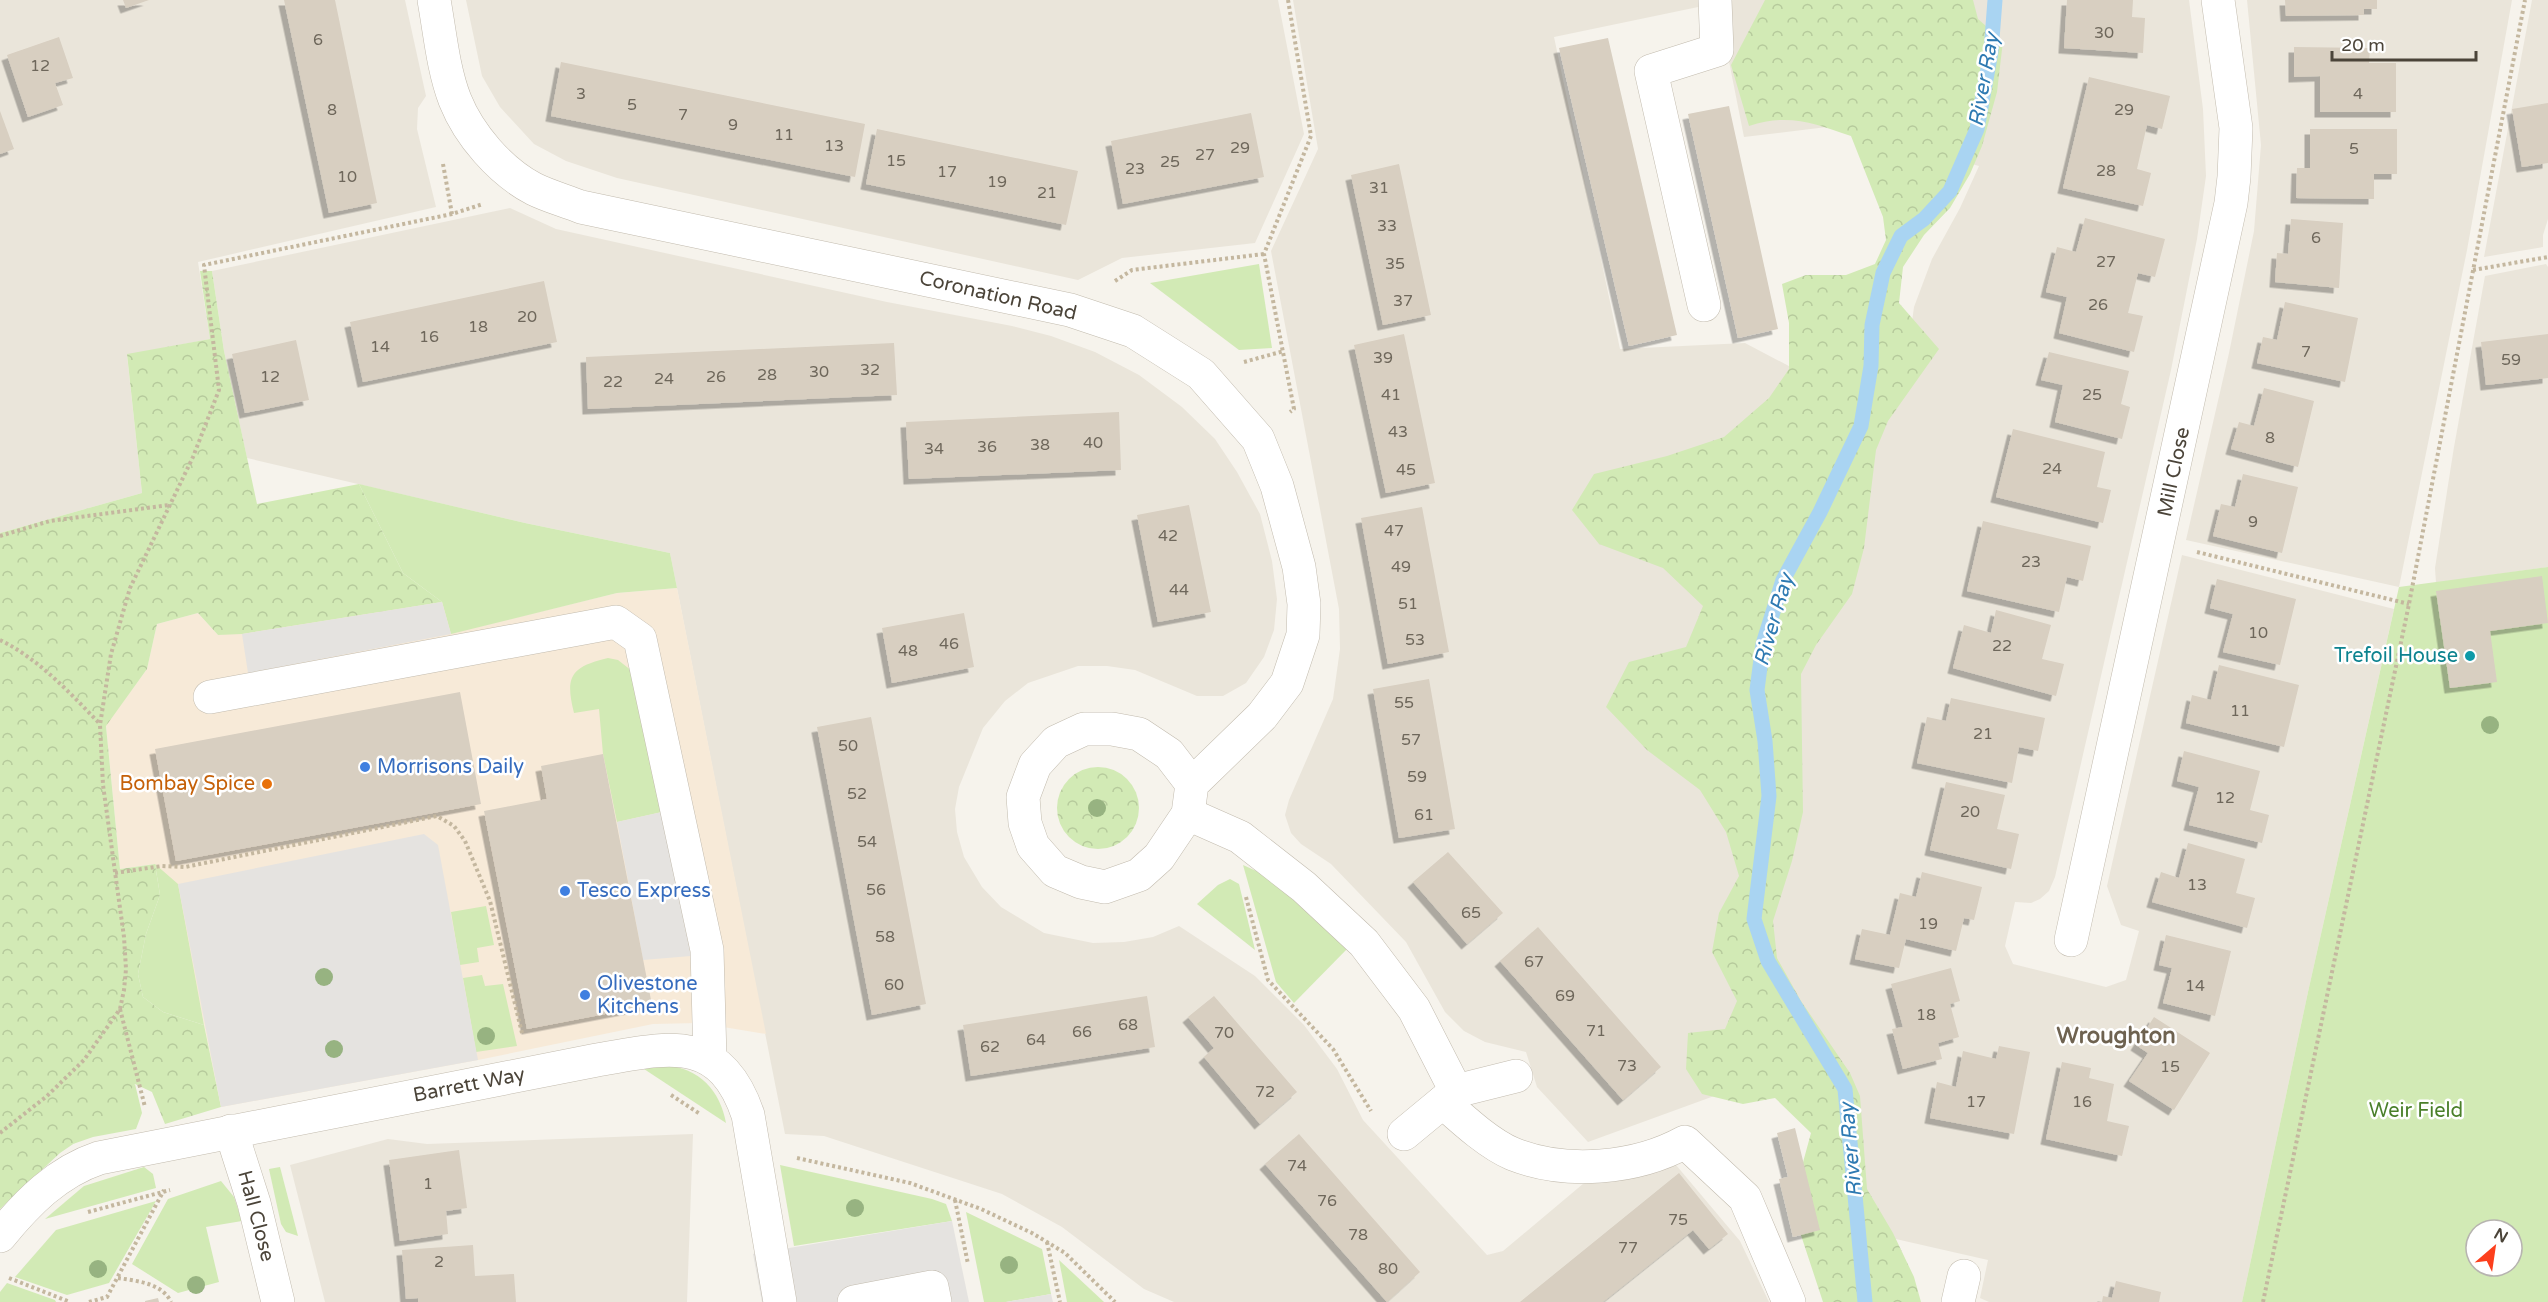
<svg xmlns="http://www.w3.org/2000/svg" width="2548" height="1302" font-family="'Varela Round',sans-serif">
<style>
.residential{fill:#eae5da}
.commercial{fill:#f7ead8}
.green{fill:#d2eab5;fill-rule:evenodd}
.forest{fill:url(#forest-crowns)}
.parking{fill:#e5e3e0}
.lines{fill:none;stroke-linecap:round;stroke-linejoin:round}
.stream{stroke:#a9d4f2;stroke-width:15}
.building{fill:#d8cfc1;filter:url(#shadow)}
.minor-casing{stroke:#c2bbae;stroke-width:34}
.path{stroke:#c4b79f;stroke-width:4;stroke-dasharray:3 3;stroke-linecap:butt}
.minor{stroke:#fff;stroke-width:33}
.tree{fill:#97b381}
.culture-dot{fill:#0f9aa8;stroke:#fff;stroke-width:2}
.shop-dot{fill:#3f7fe0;stroke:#fff;stroke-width:2}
.food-dot{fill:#e8710a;stroke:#fff;stroke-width:2}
.labels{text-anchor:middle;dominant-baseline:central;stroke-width:5;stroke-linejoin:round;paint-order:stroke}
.number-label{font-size:16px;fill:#6e675b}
.street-label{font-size:20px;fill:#4b4439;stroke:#fff}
.culture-label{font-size:20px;fill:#0d838f;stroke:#fff;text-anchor:end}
.shop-label{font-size:20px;fill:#366cbe;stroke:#fff;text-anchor:start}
.food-label{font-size:20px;fill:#c56008;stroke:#fff;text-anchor:end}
.park-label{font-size:20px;fill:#4a7f2a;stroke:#fff}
.water-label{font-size:21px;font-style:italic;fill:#2e7ab2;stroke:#fff}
.quarter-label{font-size:22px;font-weight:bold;fill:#6e6250;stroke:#fff}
</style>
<defs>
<pattern id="forest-crowns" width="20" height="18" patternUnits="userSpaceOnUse" patternTransform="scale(1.5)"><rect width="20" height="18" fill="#d2eab5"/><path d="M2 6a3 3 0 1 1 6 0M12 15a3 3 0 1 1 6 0" fill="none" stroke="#b6ca9c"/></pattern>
<filter id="shadow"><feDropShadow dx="-5.5" dy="5.5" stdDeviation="0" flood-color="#0004"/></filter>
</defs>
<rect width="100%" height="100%" fill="#f6f3ec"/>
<!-- residential -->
<g class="residential">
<path d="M0 0H405L426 96 418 108 417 129 436 207 198 262 210 339 127 355 142 493 0 533Z"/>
<path d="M466 0H1278L1304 134 1255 243 1122 258 1078 280 617 178 566 161 534 144 500 107 482 76Z"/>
<path d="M1293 0H1702L1703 6 1554 37 1620 349 1745 343 1804 374 1905 373 1914 307 1932 259 1960 208 1979 166 1835 126 1744 137 1723 31 1722 0H2189L2203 109 2206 176 2197 239 2171 370 2055 877 2049 891 2040 899 2031 903 2015 902 2005 946 2013 964 2106 987 2126 980 2139 931 2121 925 2107 886 2182 555 2394 609 2308 992 2242 1302H1989L1980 1298 1988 1260 1865 1232 1805 1063 1588 1142 1537 1087 1526 1052 1485 1042 1464 1031 1445 1012 1406 942 1331 864 1301 844 1291 833 1285 815 1289 800 1333 699 1340 649 1339 609 1271 251 1318 149Z"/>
<path d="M2247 0H2512L2467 250 2399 587 2186 540 2229 353 2254 231 2261 145Z"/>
<path d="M2532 0H2548V219L2543 235V247L2484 257Z"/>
<path d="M510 208 556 229 887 302 1012 326 1051 336 1095 352 1139 375 1182 407 1215 439 1237 472 1260 514 1272 561 1277 599 1274 630 1264 657 1246 683 1223 696H1197L1135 670 1107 666H1078L1028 683 1005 701 983 728 959 787 955 809 957 832 964 857 982 887 1001 907 1044 933 1093 943 1124 942 1153 937 1179 926 1255 976 1304 1025 1337 1069 1363 1120 1487 1255 1503 1251 1590 1178 1667 1161 1676 1165 1740 1241 1769 1302H1174L1144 1289 1062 1227 1002 1194 824 1136 785 1134 670 553 525 523 247 458 224 351 212 271Z"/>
<path d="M2546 264 2548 267V567L2436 583 2435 568 2454 447 2485 276Z"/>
<path d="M693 1134 687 1302H325L290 1165 388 1139 427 1144Z"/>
</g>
<!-- commercial -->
<path class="commercial" d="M677 588 766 1034 699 1023 653 1024 478 1060 221 1107 197 989 154 864 120 869 106 725 147 669 157 624 198 613 218 635 442 602 452 633 617 593Z"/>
<!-- green -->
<g class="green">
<path d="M1259 264 1272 348 1239 350 1150 283Z"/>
<path d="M359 484 525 523 670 553 677 588 617 593 451 634 442 602 403 573Z"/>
<path d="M2548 567V1302H2242L2308 992 2399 587ZM2476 1230H2512V1266H2476Z"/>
<path d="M608 658 618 660 632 671 662 812 617 822 603 754 599 709 574 713C565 677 570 667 608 658Z"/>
<path d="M155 864 178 884 204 1025 163 1012 143 997 138 974 146 934 160 895Z"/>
<path d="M1243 865 1263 874 1349 947 1294 1003 1276 982Z"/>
<path d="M1230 879 1239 884 1255 950 1197 904 1218 885Z"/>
<path d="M486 906 494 945 477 948 479 962 460 965 451 912Z"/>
<path d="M482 975 485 986 503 984 517 1046 476 1052 463 978Z"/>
<path d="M665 1065C699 1068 720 1090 726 1123L644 1069Z"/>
<path d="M135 1084 142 1113 136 1129 93 1137 73 1144Z"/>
<path d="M780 1165 932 1199 946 1204 952 1221 794 1246Z"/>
<path d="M144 1167 153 1174 156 1188 45 1219 84 1186Z"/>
<path d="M280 1167 298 1236 286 1232 281 1224 269 1169Z"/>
<path d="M221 1181 234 1197 242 1221 206 1227 219 1282 178 1293 132 1264 168 1199Z"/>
<path d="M156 1201 109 1283 67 1295 15 1277 56 1230Z"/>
<path d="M966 1212 1042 1249 1051 1294 1006 1302H984Z"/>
<path d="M1059 1260 1104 1302H1067Z"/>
<path d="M7 1283 55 1300 56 1302H0V1292Z"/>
</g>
<!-- forest -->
<g class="forest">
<path d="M1765 0H1973L1978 19 2003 41 1997 92 1982 146 1970 174 1950 208 1924 235 1903 267 1899 303 1939 349 1888 421 1876 450 1864 548 1852 594 1816 645 1801 674 1803 812 1792 861 1773 921 1777 958 1801 1001 1850 1073 1860 1096 1867 1189 1893 1233 1914 1277 1921 1302H1823L1795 1217 1802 1166 1811 1133 1775 1098 1743 1104 1702 1094 1686 1069 1688 1033 1725 1029 1737 1001 1712 952 1719 913 1739 876 1726 832 1700 790 1647 750 1606 707 1629 662 1686 647 1703 606 1663 568 1599 544 1572 510 1594 474 1667 456 1724 437 1769 398 1789 369V323L1782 284 1806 275H1846L1875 264 1886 240 1883 217 1851 136C1814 123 1788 113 1749 126L1731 65Z"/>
<path d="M200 271H212L224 351 257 504 359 484 403 573 442 602 242 634 218 635 198 613 157 624 147 669 106 726 120 869 155 864 160 895 146 934 138 974 143 997 163 1012 204 1025 221 1107 165 1124 152 1092 135 1084 104 1123 60 1153 0 1209V533L142 493 127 354 210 339Z"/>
<circle cx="1098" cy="808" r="41"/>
</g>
<!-- parking -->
<g class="parking">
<path d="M442 602 451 634 248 673 242 634Z"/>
<path d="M662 812 691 956 643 960 617 822Z"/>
<path d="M424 834 438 845 478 1060 221 1107 178 884Z"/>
<path d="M952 1221 969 1302H762L753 1254Z"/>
<path d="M1051 1294 1053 1302H1006Z"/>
</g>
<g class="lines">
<!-- stream -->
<path class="stream" d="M1865 1302 1845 1089 1768 961 1754 919 1769 796 1765 741 1757 690 1763 644 1783 580 1820 512 1861 426 1871 366 1872 325 1883 273 1901 236 1924 219 1950 191 1977 129 1991 52 1995 0"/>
</g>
<!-- building -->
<g class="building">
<path d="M123 0H149L126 8Z"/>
<path d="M284 0H335L377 203 329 213Z"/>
<path d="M2067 0H2133L2132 17 2145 18 2143 53 2064 48Z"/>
<path d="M2285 0H2377V9H2364V15L2286 16Z"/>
<path d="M59 37 73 78 55 83 63 105 28 117 7 55Z"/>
<path d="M1608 38 1677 335 1629 346 1559 48Z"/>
<path d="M2294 47 2370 48 2369 63H2396V112H2320V76L2294 77Z"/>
<path d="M561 62 865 124 855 177 551 116Z"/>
<path d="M2089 77 2170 96 2162 129 2147 125 2137 169 2151 173 2143 206 2063 188Z"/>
<path d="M2548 103V163L2522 167 2512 109Z"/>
<path d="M1729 106 1778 329 1738 338 1688 114Z"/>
<path d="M0 111 14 149 0 154Z"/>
<path d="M1251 113 1264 177 1123 204 1111 141Z"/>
<path d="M877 129 1078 171 1066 225 866 184Z"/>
<path d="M2310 129H2397V174H2374V199L2296 198 2297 168H2310Z"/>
<path d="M1399 164 1431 315 1383 325 1351 175Z"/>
<path d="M2085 218 2165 239 2155 277 2138 273 2128 313 2143 316 2134 352 2059 333 2067 297 2046 292 2057 247 2076 252Z"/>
<path d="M2291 219 2343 223 2339 288 2275 282 2277 253 2288 254Z"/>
<path d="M544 281 557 342 363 382 350 322Z"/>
<path d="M2285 302 2358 318 2345 382 2257 363 2263 337 2277 340Z"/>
<path d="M1404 334 1435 483 1386 493 1354 345Z"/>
<path d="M2548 334V378L2486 385 2481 342Z"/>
<path d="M296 340 309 400 245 413 232 354Z"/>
<path d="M894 343 897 395 588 409 586 357Z"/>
<path d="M2049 352 2129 371 2121 404 2130 407 2122 439 2055 422 2063 385 2041 380Z"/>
<path d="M2264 388 2314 401 2298 467 2231 449 2239 422 2254 426Z"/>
<path d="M1119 412 1121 470 909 479 906 422Z"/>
<path d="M2013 429 2105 452 2097 487 2111 490 2103 523 1996 497Z"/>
<path d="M2243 474 2298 487 2282 553 2213 536 2221 504 2235 507Z"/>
<path d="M1189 505 1211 612 1158 622 1137 515Z"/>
<path d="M1422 507 1449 652 1388 664 1361 518Z"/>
<path d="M1983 521 2091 546 2083 581 2067 577 2059 612 1967 591Z"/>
<path d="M2542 576 2548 623 2490 631 2497 682 2450 688 2436 591Z"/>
<path d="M2217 579 2296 599 2280 665 2223 652 2233 614 2210 608Z"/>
<path d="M1996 610 2051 625 2042 659 2064 664 2056 696 1953 668 1964 625 1991 633Z"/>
<path d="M964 613 974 667 892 683 882 628Z"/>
<path d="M2219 665 2299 685 2284 747 2186 723 2192 695 2211 700Z"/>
<path d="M1429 679 1455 829 1399 838 1373 689Z"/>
<path d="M460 692 481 804 176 861 155 749Z"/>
<path d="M1951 698 2045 718 2038 751 2019 747 2012 783 1917 763 1927 717 1946 721Z"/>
<path d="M871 717 926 1004 872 1015 817 727Z"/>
<path d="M2184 751 2260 771 2250 810 2269 815 2262 843 2189 825 2199 787 2177 781Z"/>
<path d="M603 754 652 1005 527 1029 484 811 547 799 541 766Z"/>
<path d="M1946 782 2005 795 1997 829 2019 834 2011 869 1930 850Z"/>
<path d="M2188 843 2245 859 2236 893 2255 898 2247 928 2152 902 2161 872 2179 878Z"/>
<path d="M1448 852 1503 913 1467 944 1413 882Z"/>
<path d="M1922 872 1982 887 1974 920 1964 918 1956 951 1906 939 1899 968 1855 959 1862 929 1890 935 1900 893 1916 897Z"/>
<path d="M1538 927 1661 1067 1623 1100 1500 961Z"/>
<path d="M2166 935 2231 951 2215 1016 2163 1003 2172 968 2159 965Z"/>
<path d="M1951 968 1960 1001 1950 1004 1959 1037 1938 1043 1942 1059 1903 1069 1892 1029 1903 1027 1891 984Z"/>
<path d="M1147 996 1155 1047 971 1076 963 1025Z"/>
<path d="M1214 996 1297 1092 1260 1124 1204 1057 1214 1048 1188 1017Z"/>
<path d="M2154 1017 2210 1053 2174 1110 2129 1081 2148 1053 2136 1045Z"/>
<path d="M1999 1046 2030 1052 2014 1134 1930 1118 1937 1082 1956 1087 1963 1051 1996 1059Z"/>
<path d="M2062 1062 2091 1068 2089 1078 2114 1084 2107 1121 2129 1126 2122 1156 2046 1139Z"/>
<path d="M1795 1128 1820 1230 1793 1237 1779 1179 1788 1177 1777 1133Z"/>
<path d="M1299 1134 1420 1272 1387 1302 1265 1164Z"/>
<path d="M459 1150 467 1208 446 1211 448 1234 400 1241 389 1160Z"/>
<path d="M1679 1173 1728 1234 1709 1249 1693 1230 1603 1302H1520Z"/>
<path d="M473 1245 475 1276 514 1274 516 1302H418V1298L406 1299 402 1250Z"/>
<path d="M2116 1281 2161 1292 2159 1302H2102L2103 1296 2112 1298Z"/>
<path d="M158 1298 159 1302H145V1301Z"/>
</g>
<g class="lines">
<!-- minor casing -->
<g class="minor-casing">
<g id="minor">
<path d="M434 0C440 33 443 69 455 100 469 135 500 171 534 189 548 196 566 201 581 207L1070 310 1133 331 1201 374 1258 439 1277 486 1299 567 1304 604 1303 635 1287 683 1262 716 1192 784 1188 814 1159 857 1139 875 1105 887 1081 882 1055 871 1033 846 1025 823 1023 797 1035 765 1056 742 1084 729H1112L1139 734 1169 754 1192 784"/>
<path d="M1704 305 1651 71 1717 50 1715 0"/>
<path d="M210 697 616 622 640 639 707 950 710 1058"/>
<path d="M1188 814 1240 837 1304 887 1364 943 1414 1009 1456 1091"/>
<path d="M2071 940 2231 203 2234 177 2236 128 2218 0"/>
<path d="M1443 1102C1462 1119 1489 1144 1513 1154 1566 1175 1636 1169 1685 1142L1745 1198 1789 1302"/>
<path d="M231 1131 254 1203 278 1302"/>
<path d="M1404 1134 1456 1091 1516 1076"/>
<path d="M0 1236C27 1203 57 1172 99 1158L597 1060C667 1048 720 1032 748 1115L780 1302"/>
<path d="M854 1302 932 1287 935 1302"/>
<path d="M1958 1302 1964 1276"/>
</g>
</g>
<!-- path -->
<g class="path">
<path d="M1288 0 1311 136 1264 254 1294 409 1290 412"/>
<path d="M443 164 452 214"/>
<path d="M2473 270 2548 257"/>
<path d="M1115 281 1132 270 1264 254"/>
<path d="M1244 362 1284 351"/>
<path d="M0 536 50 521 169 505"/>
<path d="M2197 552 2409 604"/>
<path d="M0 640C39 659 70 693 100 724"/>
<path d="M115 873 162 866 185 867 437 816 454 826 465 841 490 901 522 1033"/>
<path d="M1246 897 1268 980 1333 1049 1371 1111"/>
<path d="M120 1009 145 1107"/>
<path d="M671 1095 700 1114"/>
<path d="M0 1133 47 1096 84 1060 120 1009 124 990 126 969 124 937 103 785 100 725 111 654 130 588 193 457 219 390 204 265 452 214 483 204"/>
<path d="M797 1158 910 1183 981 1209 1032 1233 1065 1253 1115 1302"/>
<path d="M955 1200 968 1264"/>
<path d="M88 1212 170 1190"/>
<path d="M1047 1242 1060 1302"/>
<path d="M9 1278 70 1302"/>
<path d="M118 1278C137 1281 162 1283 171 1302"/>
<path d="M89 1302 107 1297 164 1190"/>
<path d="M2263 1302 2409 604 2525 0"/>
</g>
<!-- minor -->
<use href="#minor" class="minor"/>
</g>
<!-- trees -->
<g class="tree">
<circle cx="2490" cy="725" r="9"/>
<circle cx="1097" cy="808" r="9"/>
<circle cx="324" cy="977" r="9"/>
<circle cx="486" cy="1036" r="9"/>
<circle cx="334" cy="1049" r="9"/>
<circle cx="855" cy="1208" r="9"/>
<circle cx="1009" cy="1265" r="9"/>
<circle cx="98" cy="1269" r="9"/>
<circle cx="196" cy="1285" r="9"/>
</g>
<!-- markers -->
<circle class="culture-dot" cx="2470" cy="656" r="6"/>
<g class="shop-dot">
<circle cx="365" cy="767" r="6"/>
<circle cx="565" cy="891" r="6"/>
<circle cx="585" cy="995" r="6"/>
</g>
<circle class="food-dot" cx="267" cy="784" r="6"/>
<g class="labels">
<!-- number labels -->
<g class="number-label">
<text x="2104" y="33">30</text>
<text x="318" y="40">6</text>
<text x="40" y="66">12</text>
<text x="581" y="94">3</text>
<text x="2358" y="94">4</text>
<text x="632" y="105">5</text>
<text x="332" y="110">8</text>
<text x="2124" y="110">29</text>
<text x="683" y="115">7</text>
<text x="733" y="125">9</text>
<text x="784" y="135">11</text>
<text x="834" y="146">13</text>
<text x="1240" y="148">29</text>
<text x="2354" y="149">5</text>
<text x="1205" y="155">27</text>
<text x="896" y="161">15</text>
<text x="1170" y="162">25</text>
<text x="1135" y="169">23</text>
<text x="2106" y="171">28</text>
<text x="947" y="172">17</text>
<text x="347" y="177">10</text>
<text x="997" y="182">19</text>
<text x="1379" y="188">31</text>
<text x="1047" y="193">21</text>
<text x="1387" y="226">33</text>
<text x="2316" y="238">6</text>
<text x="2106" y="262">27</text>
<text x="1395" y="264">35</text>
<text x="1403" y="301">37</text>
<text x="2098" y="305">26</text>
<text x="527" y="317">20</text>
<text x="478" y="327">18</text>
<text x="429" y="337">16</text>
<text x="380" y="347">14</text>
<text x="2306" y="352">7</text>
<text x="1383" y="358">39</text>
<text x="2511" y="360">59</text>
<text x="870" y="370">32</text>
<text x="819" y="372">30</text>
<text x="767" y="375">28</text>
<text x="270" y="377">12</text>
<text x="716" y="377">26</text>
<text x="664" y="379">24</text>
<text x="613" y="382">22</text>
<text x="1391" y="395">41</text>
<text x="2092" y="395">25</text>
<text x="1398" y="432">43</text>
<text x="2270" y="438">8</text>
<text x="1093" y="443">40</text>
<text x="1040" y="445">38</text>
<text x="987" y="447">36</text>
<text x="934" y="449">34</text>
<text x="2052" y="469">24</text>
<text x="1406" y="470">45</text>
<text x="2253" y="522">9</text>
<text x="1394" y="531">47</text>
<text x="1168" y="536">42</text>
<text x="2031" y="562">23</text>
<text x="1401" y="567">49</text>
<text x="1179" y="590">44</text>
<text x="1408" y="604">51</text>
<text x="2258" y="633">10</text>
<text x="1415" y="640">53</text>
<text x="949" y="644">46</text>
<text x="2002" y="646">22</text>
<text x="908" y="651">48</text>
<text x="1404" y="703">55</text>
<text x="2240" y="711">11</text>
<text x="1983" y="734">21</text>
<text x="1411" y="740">57</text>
<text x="848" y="746">50</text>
<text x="1417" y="777">59</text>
<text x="857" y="794">52</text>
<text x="2225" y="798">12</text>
<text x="1970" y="812">20</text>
<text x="1424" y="815">61</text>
<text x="867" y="842">54</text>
<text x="2197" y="885">13</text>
<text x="876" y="890">56</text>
<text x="1471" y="913">65</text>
<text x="1928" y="924">19</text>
<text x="885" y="937">58</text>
<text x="1534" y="962">67</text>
<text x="894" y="985">60</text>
<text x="2195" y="986">14</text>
<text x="1565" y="996">69</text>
<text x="1926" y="1015">18</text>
<text x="1128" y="1025">68</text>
<text x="1596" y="1031">71</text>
<text x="1082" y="1032">66</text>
<text x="1224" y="1033">70</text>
<text x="1036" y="1040">64</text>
<text x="990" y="1047">62</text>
<text x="1627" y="1066">73</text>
<text x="2170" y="1067">15</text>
<text x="1265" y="1092">72</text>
<text x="1976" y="1102">17</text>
<text x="2082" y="1102">16</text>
<text x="1297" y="1166">74</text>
<text x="428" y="1184">1</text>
<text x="1327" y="1201">76</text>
<text x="1678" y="1220">75</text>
<text x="1358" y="1235">78</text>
<text x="1628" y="1248">77</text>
<text x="439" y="1262">2</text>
<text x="1388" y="1269">80</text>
</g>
<!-- street labels -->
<g class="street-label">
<text transform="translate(998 296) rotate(13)">Coronation Road</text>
<text transform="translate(2174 472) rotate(-78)">Mill Close</text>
<text transform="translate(469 1085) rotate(-11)">Barrett Way</text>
<text transform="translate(256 1216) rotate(75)">Hall Close</text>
</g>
<!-- culture labels -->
<g class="culture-label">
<text x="2458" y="656">Trefoil House</text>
</g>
<!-- shop labels -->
<g class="shop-label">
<text x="377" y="767">Morrisons Daily</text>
<text x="577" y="891">Tesco Express</text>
<text x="597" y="984">Olivestone<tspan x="597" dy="23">Kitchens</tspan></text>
</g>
<!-- food labels -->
<g class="food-label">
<text x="255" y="784">Bombay Spice</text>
</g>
<!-- park labels -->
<g class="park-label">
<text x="2416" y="1111">Weir Field</text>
</g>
<!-- water labels -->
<g class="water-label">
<text transform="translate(1984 80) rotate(-80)">River Ray</text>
<text transform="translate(1774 620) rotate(-74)">River Ray</text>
<text transform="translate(1851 1150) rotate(-95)">River Ray</text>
</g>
<!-- quarter labels -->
<g class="quarter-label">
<text x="2116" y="1036">Wroughton</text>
</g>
</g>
<!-- north arrow -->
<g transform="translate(2494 1248) rotate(29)"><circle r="28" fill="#ffffff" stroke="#b7b4b0" stroke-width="1.5"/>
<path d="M0-4.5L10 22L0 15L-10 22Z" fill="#fc3f1d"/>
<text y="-9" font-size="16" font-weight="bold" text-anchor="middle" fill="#4b4439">N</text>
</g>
<!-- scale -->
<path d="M2332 51v9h144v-9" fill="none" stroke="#4b4439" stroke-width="3"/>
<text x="2341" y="51" font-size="18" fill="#4b4439" stroke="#ffffff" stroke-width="4.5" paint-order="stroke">20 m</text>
</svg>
